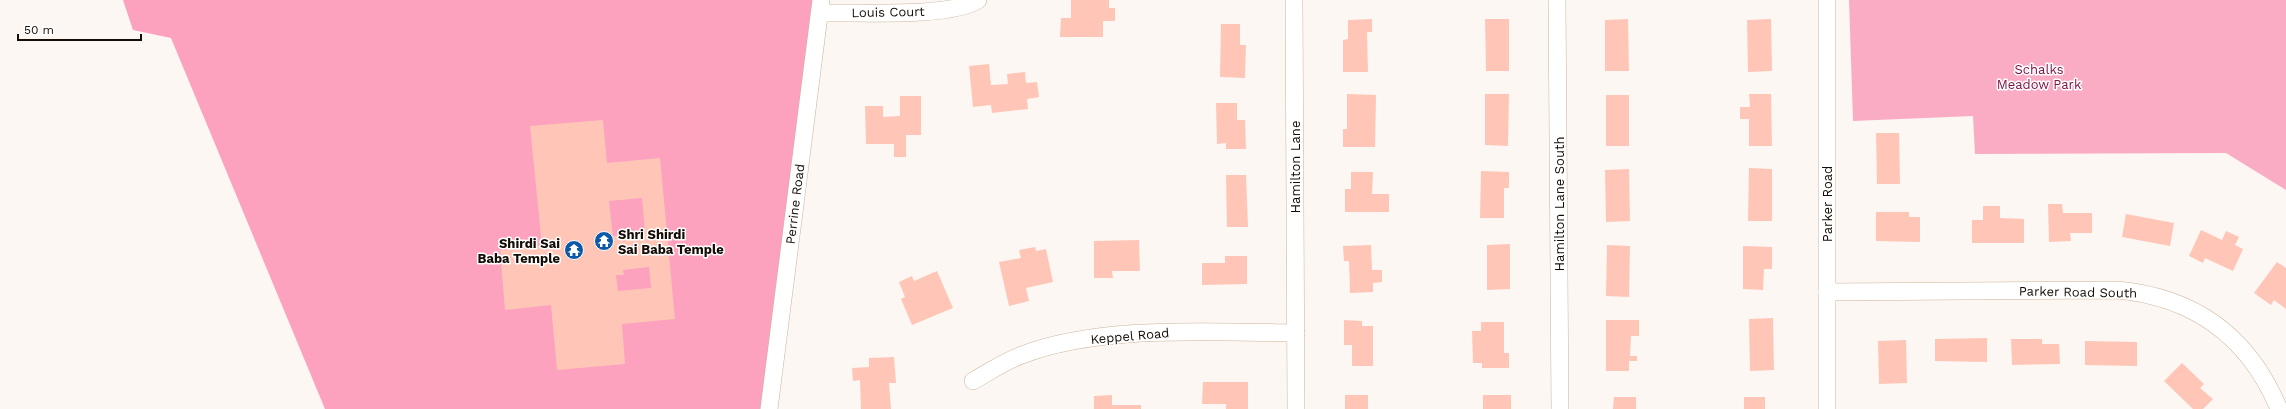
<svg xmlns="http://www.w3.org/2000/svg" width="2286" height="409" font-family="'Work Sans',sans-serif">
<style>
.green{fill:#fbacc5}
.forest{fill:#fca1be}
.building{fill:#ffc6b8;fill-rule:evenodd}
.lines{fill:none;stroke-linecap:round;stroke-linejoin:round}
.minor-casing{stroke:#cbb39a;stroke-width:18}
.minor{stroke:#fff;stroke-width:17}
.labels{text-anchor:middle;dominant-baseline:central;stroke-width:3;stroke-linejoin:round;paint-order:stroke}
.street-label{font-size:13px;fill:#150d05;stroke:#fff}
.park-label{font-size:13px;fill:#7c1343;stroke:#fff}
.poi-label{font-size:13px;font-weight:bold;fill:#150d05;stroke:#fff;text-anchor:start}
</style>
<rect width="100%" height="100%" fill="#fcf7f2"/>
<!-- green -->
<path class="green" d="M1849 0H2286V190L2226 153 1975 154 1973 116 1853 121Z"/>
<!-- forest -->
<path class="forest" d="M123 0H820L768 409H325L171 38 133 30Z"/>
<!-- building -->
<g class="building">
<path d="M1071 0H1109V8H1115V21H1103V37H1060L1061 18H1071Z"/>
<path d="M1372 19V32H1367L1368 72H1343V40L1348 39V20Z"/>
<path d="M1485 19H1509V71H1486Z"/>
<path d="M1628 19 1629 71H1605V20Z"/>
<path d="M1771 19 1772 71 1748 72 1747 20Z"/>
<path d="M1221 24H1240V45H1246L1245 78 1220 77Z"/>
<path d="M989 64 991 85 1008 84 1007 74 1025 72 1026 83 1037 82 1039 97 1027 99 1028 109 992 113 991 105 973 107 969 66Z"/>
<path d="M1347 94 1376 95 1375 147H1343V129H1347Z"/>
<path d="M1485 94H1509L1508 146 1485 145Z"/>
<path d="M1749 94H1771L1772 146H1749V119H1740V107H1750Z"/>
<rect x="1606" y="95" width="23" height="51"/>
<path d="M900 96H921V135H906V157H894V144H866L865 106H883V117L900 116Z"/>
<path d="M1216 103H1237V120H1245L1246 149H1226V143L1217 144Z"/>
<path d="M603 120 607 163 660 158 675 319 622 324 625 364 557 370 551 305 505 310 500 250 542 246 530 126ZM642 198 645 233 613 236 609 201ZM649 267 651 288 618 291 616 275H624L623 270Z"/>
<path d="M1876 133H1899L1900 184H1877Z"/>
<path d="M1749 168 1772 169V221H1748Z"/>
<path d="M1629 169 1630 221 1606 222 1605 170Z"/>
<path d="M1481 171 1509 172V188H1504V218H1480Z"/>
<path d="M1351 172H1373L1372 194H1389V212H1345V189H1351Z"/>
<path d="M1226 175H1246L1248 227H1227Z"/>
<path d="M2048 204H2062L2063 213H2092V233H2070L2071 241 2049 242Z"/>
<path d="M1983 206H2000V218L2024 219V243H1972V220H1983Z"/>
<path d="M1876 212H1909V217H1920V242L1876 241Z"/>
<path d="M2126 214 2174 223 2170 246 2122 237Z"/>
<path d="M2201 230 2222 240 2226 231 2239 237 2235 245 2243 249 2233 271 2205 258 2203 263 2189 256Z"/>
<path d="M1139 240 1140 271H1112L1113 278H1094V241Z"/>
<path d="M1510 244V289L1487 290V245Z"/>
<path d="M1371 245 1372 270H1382V282L1373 283V292L1350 293 1349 261H1344L1343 246Z"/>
<path d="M1607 245 1630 246 1629 297 1606 296Z"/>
<path d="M1743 246 1772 247V269H1764L1763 290 1743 289Z"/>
<path d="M1035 247 1036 251 1046 249 1053 282 1026 288 1029 301 1009 306 999 262 1021 258 1019 250Z"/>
<path d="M1225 256H1247V284L1202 285V263H1225Z"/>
<path d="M2277 262 2286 268V309L2274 300 2271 305 2254 293Z"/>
<path d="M937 271 953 308 912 325 901 299 905 297 899 282 912 276 914 281Z"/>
<path d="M1773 318 1774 370 1750 371 1749 319Z"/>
<path d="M1344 320 1362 321V326H1373V366H1352V345H1344Z"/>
<path d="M1606 320H1639V336H1631L1630 356H1637V361H1629V371H1606Z"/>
<path d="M1481 322H1504V353H1509V368H1482V363H1473L1472 331H1481Z"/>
<path d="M1987 338V362L1935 361V339Z"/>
<path d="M2011 339H2042V344H2059L2060 364 2012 365Z"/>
<path d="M1906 340 1907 383 1879 384 1878 341Z"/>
<path d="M2085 341 2137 342V366L2085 365Z"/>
<path d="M894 357 896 383H889L891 409H861L860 380 853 381 852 368 869 367V358Z"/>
<path d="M2182 363 2204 384 2200 388 2213 399 2203 409H2193L2164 381Z"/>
<path d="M1203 382H1248V409H1226V404H1202Z"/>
<path d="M1112 395V405H1141V409H1094V396Z"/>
<rect x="1345" y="395" width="23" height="14"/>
<rect x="1483" y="395" width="28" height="14"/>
<path d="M1614 397H1636V409H1613Z"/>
<rect x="1744" y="397" width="21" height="12"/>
</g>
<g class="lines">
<!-- minor casing -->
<g class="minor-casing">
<g id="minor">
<path d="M1294 0 1296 409"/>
<path d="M1557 0 1560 409"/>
<path d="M820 13C857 12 950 18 978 0"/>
<path d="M1827 292 2117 290C2195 297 2249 337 2279 409"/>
<path d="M973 381C989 372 1005 361 1022 355 1100 325 1212 332 1296 333"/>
<path d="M769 409 821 0"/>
<path d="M1827 409V0"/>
</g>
</g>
<!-- minor -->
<use href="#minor" class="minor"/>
</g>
<!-- icons -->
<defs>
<g id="temple-disc" transform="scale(1)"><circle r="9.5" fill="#0b59a8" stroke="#fff"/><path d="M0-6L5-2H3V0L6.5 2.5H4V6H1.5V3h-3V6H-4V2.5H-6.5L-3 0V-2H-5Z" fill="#fff"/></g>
</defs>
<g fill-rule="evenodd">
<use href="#temple-disc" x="604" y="241"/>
<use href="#temple-disc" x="574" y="250"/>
</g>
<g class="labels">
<!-- street labels -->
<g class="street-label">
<text transform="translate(888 12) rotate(-1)">Louis Court</text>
<text transform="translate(1295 167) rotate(-90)">Hamilton Lane</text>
<text transform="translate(795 204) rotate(-83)">Perrine Road</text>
<text transform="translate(1559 204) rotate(-90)">Hamilton Lane South</text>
<text transform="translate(1827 204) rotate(-90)">Parker Road</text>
<text transform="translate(2078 292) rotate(1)">Parker Road South</text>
<text transform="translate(1130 336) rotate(-5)">Keppel Road</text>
</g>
<!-- park labels -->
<g class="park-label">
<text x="2039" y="69">Schalks<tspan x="2039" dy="15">Meadow Park</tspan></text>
</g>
<!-- poi labels -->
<g class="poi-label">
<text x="618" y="234">Shri Shirdi<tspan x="618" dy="15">Sai Baba Temple</tspan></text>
<text x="560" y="243" text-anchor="end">Shirdi Sai<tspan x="560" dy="15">Baba Temple</tspan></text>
</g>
</g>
<!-- scale -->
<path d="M18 34v6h123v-6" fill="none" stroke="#150d05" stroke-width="2"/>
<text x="24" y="34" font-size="12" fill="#150d05" stroke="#ffffff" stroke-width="3" paint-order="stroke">50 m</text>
</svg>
